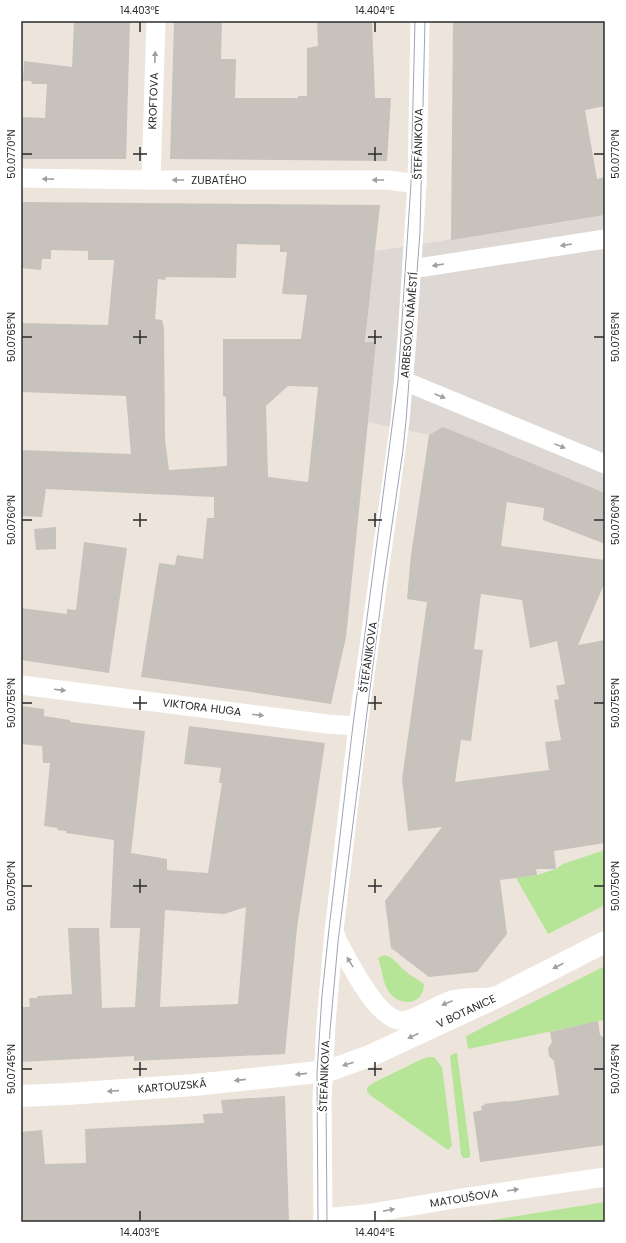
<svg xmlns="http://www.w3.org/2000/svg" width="626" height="1243" font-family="Poppins,sans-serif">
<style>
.green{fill:#b7e597}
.plaza{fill:#ddd8d3}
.building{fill:#c8c2bc;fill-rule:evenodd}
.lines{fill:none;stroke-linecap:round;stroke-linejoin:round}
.minor{stroke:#fff;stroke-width:19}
.secondary{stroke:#fff;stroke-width:22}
.tram{stroke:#9fa4b5;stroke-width:1}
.oneway{fill:#a0a0a0}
.ticks{fill:none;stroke:#2b2b2b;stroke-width:1.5}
.labels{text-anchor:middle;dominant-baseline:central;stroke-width:3.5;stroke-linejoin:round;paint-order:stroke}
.street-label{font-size:11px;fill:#2b2b2b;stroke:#fff}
.neatline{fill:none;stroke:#2b2b2b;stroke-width:1.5}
.ticks-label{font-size:10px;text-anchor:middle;fill:#2b2b2b}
</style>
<rect width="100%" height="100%" fill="#ede5dc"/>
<!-- green -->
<g class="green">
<path d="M605 850V905L548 934 516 878 537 875 556 869 563 864Z"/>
<path d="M384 955C392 956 397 963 402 968 408 974 417 979 424 984 424 990 422 996 416 1000 411 1002 406 1003 401 1001 382 994 384 974 378 958Z"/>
<path d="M605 966V1020L468 1049 466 1036Z"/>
<path d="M457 1053 470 1152V1157L467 1158H463L461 1154 450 1056 453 1054Z"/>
<path d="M428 1057H434L442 1067 452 1146 448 1150 370 1095 367 1091V1088L373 1083 420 1060Z"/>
<path d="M605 1202V1222H480Z"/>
</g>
<!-- plaza -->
<path class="plaza" d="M605 215V493L444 428 429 435 368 422 376 343 366 342 367 327 375 251 540 226Z"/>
<!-- building -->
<g class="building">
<path d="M74 21H130L126 159H21V117L45 118 47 84H32L31 81H23L24 61 72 67Z"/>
<path d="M174 21H222L221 59H236L235 98H298V96H307V48L318 46 317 21H372L375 98H391L387 161 170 159Z"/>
<path d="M453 21H605V106L585 110 597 179 605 177V215L451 240Z"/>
<path d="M21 202 380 205 365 342H376L368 422 346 637 331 704 244 691 141 677 159 563 175 565 177 555 203 559 207 518H214V497L46 489 42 517 21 516V450L131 454 126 396 21 392V323L108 325 114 260H88V251L51 250V259H42L41 270 21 268ZM237 244 280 245V252H287L282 294 307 295 301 339H223V396L226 397 227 466 169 470 165 439 164 328 162 320 155 319 158 279 165 280 166 277 236 278ZM288 386 318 387 308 482 268 477 266 406Z"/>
<path d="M443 427 605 493V544L543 520 544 508 507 502 501 546 605 560V582L578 645 605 640V843L554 851 556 869H536L537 875 500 880 507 934 477 972 429 977 391 948 385 901 442 827 408 831 402 779 427 602 407 599 411 555 429 435ZM481 594 522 600 530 648 557 641 565 684 556 686 559 699 554 700 561 740 545 742 549 770 455 782 461 740 471 741 483 650 474 649Z"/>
<path d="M56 527V549L36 550 34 529Z"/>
<path d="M84 542 127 548 109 673 21 660V608L67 614V609L76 610Z"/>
<path d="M21 706 44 709V716L70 720V722L145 731 131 853 167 859V870L208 873 215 827 222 783H219L221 768 184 764 189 726 325 743 297 928 285 1054 134 1061V1056L21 1062V1007H30L29 998H37V996L72 994 68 928H99L102 1008 135 1007 140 928H110L114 840 66 833V831L57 830 58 828 44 826 50 763H43L42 746 21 744ZM246 907 238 1004 160 1007 165 910 224 914Z"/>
<path d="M598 1021 600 1035 605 1038V1051L603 1055 605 1067V1145L480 1162 473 1112 482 1110 481 1106 485 1105 484 1104 507 1101V1102L559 1095 554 1061 549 1056 548 1048 552 1042 550 1032Z"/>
<path d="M285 1096 289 1222H21V1132L42 1130 45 1164 86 1163 85 1129 204 1123 203 1114 223 1113 221 1100Z"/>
</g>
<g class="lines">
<!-- minor -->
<g class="minor">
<path d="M21 178 151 180H388L417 184"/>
<path d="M151 180 156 21"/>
<path d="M412 268H418L605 239"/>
<path d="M404 382 409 383 605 464"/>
<path d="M21 685 327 724 358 726"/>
<path d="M334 931 338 942C349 961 380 1028 407 1020 423 1016 436 1005 452 1000 463 997 480 998 492 997"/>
<path d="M323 1218 365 1214 461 1198 605 1177"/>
<path d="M323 1222 322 1100 326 1024 334 931 358 726 400 421 407 338 417 184 420 21"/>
</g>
<!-- secondary -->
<path class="secondary" d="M21 1096 67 1094 194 1085 328 1071 372 1055 499 996 605 942"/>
<!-- tram -->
<g class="tram">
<path d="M318 1222 317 1073 322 995 329 929 353 725 398 381 411 183 415 21"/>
<path d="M327 1222 326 1100 330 1031 338 942 383 586 403 450 406 421 420 232 425 21"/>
</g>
</g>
<!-- one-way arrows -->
<defs><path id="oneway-solid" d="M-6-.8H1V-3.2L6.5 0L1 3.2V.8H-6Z"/></defs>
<g class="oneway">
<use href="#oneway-solid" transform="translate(155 57) rotate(-88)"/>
<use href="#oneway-solid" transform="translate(48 179) rotate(-179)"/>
<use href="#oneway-solid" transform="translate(178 180) rotate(180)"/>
<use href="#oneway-solid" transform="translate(378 180) rotate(180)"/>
<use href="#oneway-solid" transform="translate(566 245) rotate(171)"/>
<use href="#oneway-solid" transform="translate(438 265) rotate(171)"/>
<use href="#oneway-solid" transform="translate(440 396) rotate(23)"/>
<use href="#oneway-solid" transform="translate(560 446) rotate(22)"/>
<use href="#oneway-solid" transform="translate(60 690) rotate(7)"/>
<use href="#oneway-solid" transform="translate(258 715) rotate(7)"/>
<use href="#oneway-solid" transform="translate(350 962) rotate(-121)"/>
<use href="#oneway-solid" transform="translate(558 966) rotate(153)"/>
<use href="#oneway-solid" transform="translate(447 1003) rotate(157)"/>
<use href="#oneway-solid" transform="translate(413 1036) rotate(155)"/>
<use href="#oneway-solid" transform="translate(348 1064) rotate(162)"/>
<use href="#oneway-solid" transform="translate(301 1074) rotate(174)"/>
<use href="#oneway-solid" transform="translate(240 1080) rotate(174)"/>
<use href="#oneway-solid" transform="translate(113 1091) rotate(176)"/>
<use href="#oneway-solid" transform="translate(513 1190) rotate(-8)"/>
<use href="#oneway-solid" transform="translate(389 1210) rotate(-11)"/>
</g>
<!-- ticks -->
<path class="ticks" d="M140 22V32M375 22V32M140 147V161M375 147V161M22 154H32M133 154H147M368 154H382M594 154H604M140 330V344M375 330V344M22 337H32M133 337H147M368 337H382M594 337H604M140 513V527M375 513V527M22 520H32M133 520H147M368 520H382M594 520H604M140 696V710M375 696V710M22 703H32M133 703H147M368 703H382M594 703H604M140 879V893M375 879V893M22 886H32M133 886H147M368 886H382M594 886H604M140 1062V1076M375 1062V1076M22 1069H32M133 1069H147M368 1069H382M594 1069H604M140 1211V1221M375 1211V1221"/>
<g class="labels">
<!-- street labels -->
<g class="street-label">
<text transform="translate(153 101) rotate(-88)">KROFTOVA</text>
<text transform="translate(418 144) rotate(-89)">ŠTEFÁNIKOVA</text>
<text x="219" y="180">ZUBATÉHO</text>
<text transform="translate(409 325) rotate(-85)">ARBESOVO NÁMĚSTÍ</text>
<text transform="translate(368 657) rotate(-82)">ŠTEFÁNIKOVA</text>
<text transform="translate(202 707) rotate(7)">VIKTORA HUGA</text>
<text transform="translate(466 1011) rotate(-25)">V BOTANICE</text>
<text transform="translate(324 1076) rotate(-88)">ŠTEFÁNIKOVA</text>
<text transform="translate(172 1086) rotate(-5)">KARTOUZSKÁ</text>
<text transform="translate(464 1198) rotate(-9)">MATOUŠOVA</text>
</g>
</g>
<!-- border -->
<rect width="626" height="1243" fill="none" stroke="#ffffff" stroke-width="44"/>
<rect x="22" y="22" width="582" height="1199" class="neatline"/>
<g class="ticks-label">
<text x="140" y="14">14.403°E</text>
<text x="375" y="14">14.404°E</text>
<text transform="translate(11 154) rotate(-90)" y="4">50.0770°N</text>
<text transform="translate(615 154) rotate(-90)" y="4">50.0770°N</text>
<text transform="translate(11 337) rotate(-90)" y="4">50.0765°N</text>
<text transform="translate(615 337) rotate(-90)" y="4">50.0765°N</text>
<text transform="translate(11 520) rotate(-90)" y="4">50.0760°N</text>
<text transform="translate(615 520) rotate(-90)" y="4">50.0760°N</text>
<text transform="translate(11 703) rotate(-90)" y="4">50.0755°N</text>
<text transform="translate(615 703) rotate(-90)" y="4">50.0755°N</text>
<text transform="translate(11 886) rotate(-90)" y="4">50.0750°N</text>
<text transform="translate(615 886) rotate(-90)" y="4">50.0750°N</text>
<text transform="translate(11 1069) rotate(-90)" y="4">50.0745°N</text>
<text transform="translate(615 1069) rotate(-90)" y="4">50.0745°N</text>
<text x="140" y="1236">14.403°E</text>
<text x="375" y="1236">14.404°E</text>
</g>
</svg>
